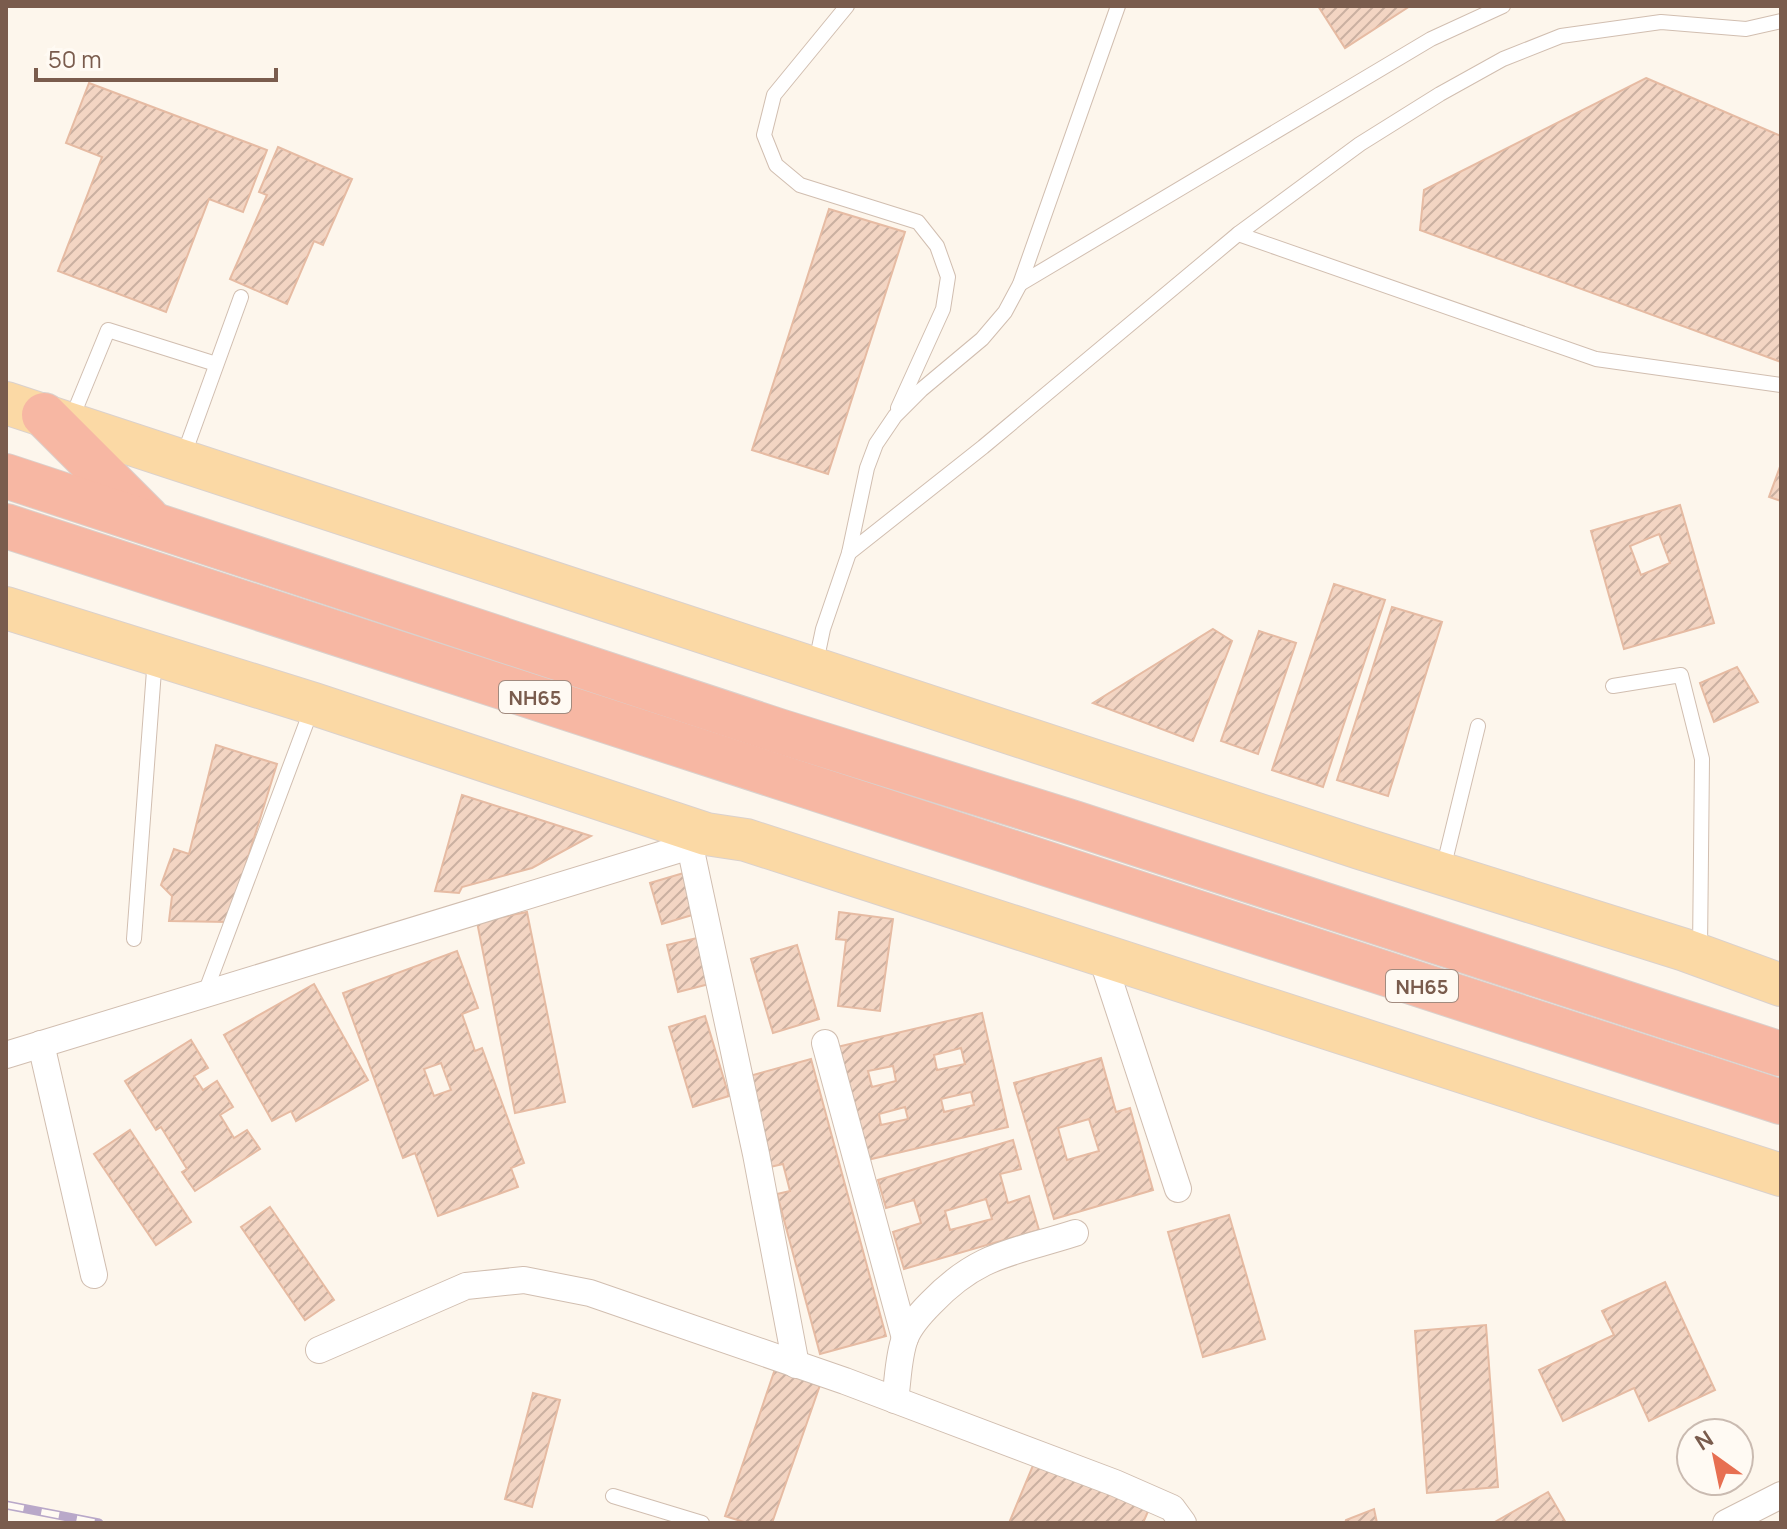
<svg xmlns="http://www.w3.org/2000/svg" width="1787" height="1529" font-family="Manrope,sans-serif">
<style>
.building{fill:url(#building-hatch);stroke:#e6bba3;stroke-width:2;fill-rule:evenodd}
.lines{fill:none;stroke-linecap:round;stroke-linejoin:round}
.lane-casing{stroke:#d1beb0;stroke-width:16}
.street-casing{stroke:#d1beb0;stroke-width:28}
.primary-casing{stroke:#dad1cd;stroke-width:44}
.highway-casing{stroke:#dad1cd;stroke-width:46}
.lane{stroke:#fff;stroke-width:14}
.street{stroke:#fff;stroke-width:26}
.primary{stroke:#fbd9a5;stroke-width:42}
.highway{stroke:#f7b7a3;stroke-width:44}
.rail-casing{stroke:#b9a8c9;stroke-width:9}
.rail{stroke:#fffaf3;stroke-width:6;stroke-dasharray:18;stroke-linecap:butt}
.labels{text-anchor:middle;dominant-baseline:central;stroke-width:6;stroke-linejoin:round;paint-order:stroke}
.shield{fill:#fffaf3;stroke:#a28b7f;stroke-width:2}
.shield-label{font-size:20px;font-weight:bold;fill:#7a5c4d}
</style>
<defs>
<pattern id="building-hatch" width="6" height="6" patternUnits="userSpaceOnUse" patternTransform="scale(2)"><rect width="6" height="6" fill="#f3d5c3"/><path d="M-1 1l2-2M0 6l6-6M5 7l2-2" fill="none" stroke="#cab0a1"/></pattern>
</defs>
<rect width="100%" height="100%" fill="#fdf6ec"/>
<!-- building -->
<g class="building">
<path d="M1318 6H1410L1345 48Z"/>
<path d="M1646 78 1781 136V362L1420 230 1424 190Z"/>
<path d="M89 83 267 150 243 212 209 199 166 312 58 271 102 157 66 143Z"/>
<path d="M278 147 352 179 323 245 314 241 287 304 230 279 267 195 259 192Z"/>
<path d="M829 209 905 232 828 474 752 450Z"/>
<path d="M1781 464V501L1769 497Z"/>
<path d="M1680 505 1714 623 1624 649 1591 531ZM1659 534 1670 563 1641 575 1630 546Z"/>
<path d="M1334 584 1385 600 1323 787 1272 770Z"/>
<path d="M1392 607 1442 622 1388 796 1337 780Z"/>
<path d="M1213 629 1232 641 1193 741 1093 703Z"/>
<path d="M1259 631 1296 643 1258 754 1221 741Z"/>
<path d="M1737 667 1758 702 1714 722 1700 683Z"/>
<path d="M216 745 277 764 228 922 169 921 172 896 161 885 174 849 189 854Z"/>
<path d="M462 795 591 836 532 868 462 887 459 893 435 891Z"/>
<path d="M687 872 699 913 662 924 650 883Z"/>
<path d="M527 912 565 1102 515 1113 477 922Z"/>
<path d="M839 912 893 919 880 1011 838 1006 846 940 836 939Z"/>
<path d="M706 936 717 982 678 992 667 945Z"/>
<path d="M797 945 819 1019 773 1033 751 959Z"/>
<path d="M457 951 478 1008 462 1014 475 1051 482 1048 524 1163 511 1168 518 1187 438 1216 415 1153 403 1158 343 993ZM441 1063 451 1090 434 1096 424 1069Z"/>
<path d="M314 984 368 1080 296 1121 291 1111 272 1121 224 1035Z"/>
<path d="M982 1013 1008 1127 863 1161 837 1047ZM961 1048 965 1064 937 1070 934 1055ZM893 1066 896 1081 872 1087 868 1071ZM971 1092 974 1105 944 1112 941 1099ZM905 1107 908 1119 881 1125 879 1114Z"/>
<path d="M705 1016 729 1096 693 1107 669 1027Z"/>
<path d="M191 1040 208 1068 194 1076 203 1090 217 1081 233 1107 220 1115 234 1138 247 1130 260 1149 195 1191 182 1172 187 1169 161 1127 156 1130 125 1081Z"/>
<path d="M1101 1058 1116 1112 1130 1108 1153 1190 1054 1219 1014 1083ZM1089 1119 1099 1151 1067 1160 1058 1128Z"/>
<path d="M811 1059 886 1336 820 1354 777 1194 790 1191 783 1164 770 1167 746 1077Z"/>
<path d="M130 1130 191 1222 156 1245 94 1154Z"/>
<path d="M1013 1140 1021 1169 1000 1174 1008 1203 1029 1196 1039 1230 904 1269 893 1232 921 1223 914 1200 886 1208 878 1180ZM986 1199 992 1219 950 1230 945 1211Z"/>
<path d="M270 1207 334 1300 305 1320 241 1227Z"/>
<path d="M1229 1215 1265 1339 1203 1357 1168 1232Z"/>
<path d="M1665 1282 1715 1390 1649 1421 1634 1388 1563 1421 1539 1370 1614 1335 1602 1311Z"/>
<path d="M1486 1325 1498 1487 1427 1493 1415 1331Z"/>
<path d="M775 1369 820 1385 772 1523H747L725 1516Z"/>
<path d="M533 1393 560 1400 532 1507 505 1499Z"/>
<path d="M1034 1463 1149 1509 1143 1523H1009Z"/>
<path d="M1548 1492 1566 1523H1493Z"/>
<path d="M1374 1509 1377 1523H1345L1346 1520Z"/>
</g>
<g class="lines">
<!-- lane casing -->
<g class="lane-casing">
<g id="lane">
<path d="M847 6 774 95 764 135 776 165 800 185 918 222 937 246 948 277 943 309 898 408"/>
<path d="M1238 234 1596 359 1781 385"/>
<path d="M1020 284 1431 39 1503 6"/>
<path d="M71 420 108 330 216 364"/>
<path d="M183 457 241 297"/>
<path d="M849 553 983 447 1238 234 1360 144 1440 94 1503 59 1561 36 1661 22 1746 29 1781 21"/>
<path d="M815 667 823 629 849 553 867 468 876 444 895 416 921 390 982 339 1005 312 1020 284 1118 6"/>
<path d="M1613 686 1681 675 1702 759 1700 951"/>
<path d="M1443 869 1478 726"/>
<path d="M134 939 155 657"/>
<path d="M205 993 312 708"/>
<path d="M613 1496 702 1523"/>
</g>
</g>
<!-- street casing -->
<g class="street-casing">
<g id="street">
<path d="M690 846 756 1154 796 1365"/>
<path d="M1101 955 1178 1189"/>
<path d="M825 1043 905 1338"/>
<path d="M41 1044 94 1275"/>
<path d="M6 1055 690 846 706 834"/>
<path d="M319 1350 466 1286 524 1280 590 1293 845 1381 1115 1483 1172 1508 1183 1523"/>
<path d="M895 1400C898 1381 898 1357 905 1338 910 1325 921 1313 931 1303 979 1253 1013 1253 1075 1233"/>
<path d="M1726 1523 1781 1495"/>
</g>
</g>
<!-- primary casing -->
<g class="primary-casing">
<g id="primary">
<path d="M6 403 1360 848 1685 950 1781 985"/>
<path d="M6 608 314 704 706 834 746 840 1781 1175"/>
</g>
</g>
<!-- highway casing -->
<g class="highway-casing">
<g id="highway">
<path d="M44 415 147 518"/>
<path d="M6 476 779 731 1074 823 1781 1054"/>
<path d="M6 526 1781 1102"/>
</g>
</g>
<!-- lane -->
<use href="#lane" class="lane"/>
<!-- street -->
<use href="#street" class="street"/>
<!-- primary -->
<use href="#primary" class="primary"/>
<!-- highway -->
<use href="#highway" class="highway"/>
<!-- rail casing -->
<g class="rail-casing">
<path id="rail" d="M6 1505 99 1523"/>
</g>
<!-- rail -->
<use href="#rail" class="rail"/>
</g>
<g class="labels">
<!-- shield labels -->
<g class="shield">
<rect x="499" y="681" width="72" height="32" rx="6"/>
<rect x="1386" y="970" width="72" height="32" rx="6"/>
</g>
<g class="shield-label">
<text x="535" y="697">NH65</text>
<text x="1422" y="986">NH65</text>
</g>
</g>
<!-- border -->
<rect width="1787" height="1529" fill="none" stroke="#7a5c4d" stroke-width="16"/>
<!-- north arrow -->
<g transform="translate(1715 1457) rotate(327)"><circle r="38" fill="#fffaf3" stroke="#cabbb1" stroke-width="2"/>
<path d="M0-6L14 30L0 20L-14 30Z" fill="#e76f51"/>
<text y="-12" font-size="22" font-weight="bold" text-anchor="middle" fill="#7a5c4d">N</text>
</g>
<!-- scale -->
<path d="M36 68v12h240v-12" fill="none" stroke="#7a5c4d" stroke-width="4"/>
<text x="48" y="68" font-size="24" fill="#7a5c4d" stroke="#fffaf3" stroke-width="6" paint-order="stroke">50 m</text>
</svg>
